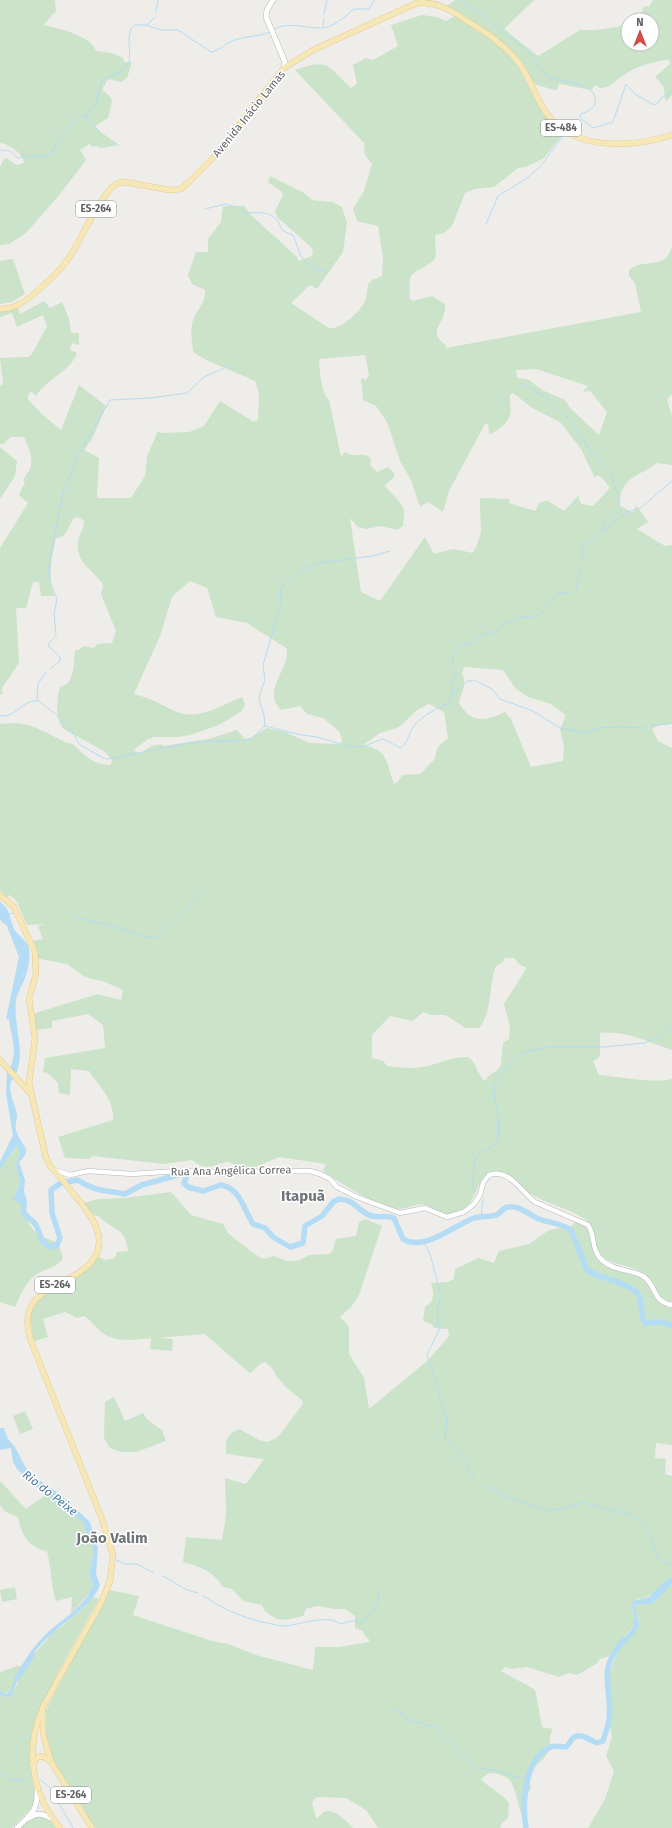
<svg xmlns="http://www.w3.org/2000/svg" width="672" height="1828" font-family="'Fira Sans',sans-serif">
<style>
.green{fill:#cae3c9;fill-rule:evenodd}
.water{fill:#b4dcf4}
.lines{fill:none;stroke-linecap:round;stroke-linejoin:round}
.stream{stroke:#b4dcf4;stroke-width:1}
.river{stroke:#b4dcf4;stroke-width:5.5}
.tertiary-casing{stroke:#b5b8bb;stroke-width:5.5}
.secondary-casing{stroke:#b4b7bb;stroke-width:6}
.primary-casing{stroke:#e0ba71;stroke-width:6}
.tertiary{stroke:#fff;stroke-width:4.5}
.secondary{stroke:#fff;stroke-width:5}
.primary{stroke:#f5e7b8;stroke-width:5.5}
.labels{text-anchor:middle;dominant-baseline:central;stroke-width:3;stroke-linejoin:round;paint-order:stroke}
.shield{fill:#fff;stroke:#909294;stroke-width:1}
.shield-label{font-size:10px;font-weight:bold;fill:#606366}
.street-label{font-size:11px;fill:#606366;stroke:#fff}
.water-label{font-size:12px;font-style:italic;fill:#4d7a9d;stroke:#fff}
.district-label{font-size:15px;font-weight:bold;fill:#717578;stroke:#fff}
</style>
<rect width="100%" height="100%" fill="#efede9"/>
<!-- green -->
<g class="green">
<path d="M0 0H55L56 11 43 25C57 28 91 35 96 51L112 53 123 58 124 62H132L127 78 121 82 108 79 102 90 111 97 112 101 108 118 95 126C97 131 113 140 119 145L101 148 96 146 93 147 89 144 80 150 86 160 60 194 26 233 9 244 0 245V167L4 159 6 158 17 165 24 163C23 153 9 144 0 143Z"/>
<path d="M455 0H534L504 29 538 56 580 30H594L618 27 628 21V44H652V20H629L633 18H640L644 6 649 7 653 0H672V95L666 101C662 85 667 89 655 77L670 64 669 59C654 62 640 65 627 73 617 78 612 89 599 88L596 85 591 90 559 84 557 90H554L531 83 512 52 505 44 446 7Z"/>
<path d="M422 15 437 17 446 21 455 16 502 47 519 67 536 101 565 132 544 158 526 167 518 168 494 187 475 189 465 193 452 226 444 233 435 235 436 256 434 260C412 278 408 265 410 299L413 301 432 296 445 304C445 308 445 313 443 317 438 329 431 334 445 344L446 348 641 312 635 283 629 276V270C643 257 667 272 672 245V394L667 400 672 416V465L657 463C637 478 622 475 619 505L633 513 636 505 648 522 637 529 665 546 672 545V724L657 726 652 729 658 741 672 748V1050C647 1042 626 1030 600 1033V1054L598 1058 593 1061 599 1075C614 1076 661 1085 672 1078V1302C656 1299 653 1281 641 1272 628 1263 610 1267 599 1253 592 1243 595 1229 585 1219 568 1208 547 1204 529 1193 518 1186 508 1169 494 1171 474 1174 482 1202 457 1212 453 1213 449 1215 445 1214 437 1213 431 1206 423 1204 415 1204 407 1209 399 1209 379 1208 340 1183 323 1171L326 1164 279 1157 251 1169 240 1167 229 1162C211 1164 209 1173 192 1160L163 1164 93 1156 89 1159 65 1158 58 1137 113 1120C115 1101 99 1086 89 1071L71 1069 70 1095 59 1093 58 1083 48 1073 43 1072 45 1058 105 1048 103 1025 88 1014 52 1021V1028L36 1030 32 1014 98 994 121 1000 123 990 105 982 85 977 67 964 35 958 32 941 43 939 38 926 45 924 27 925 17 902 10 895 6 897 0 890V724C29 721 36 728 61 740 65 743 71 742 75 746 87 757 93 765 111 765L112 760 104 751 65 730C55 721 56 700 60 687 76 683 73 664 75 650H79L83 646 94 648 97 644 112 643 116 631 101 594 103 587 102 583C91 568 76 563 78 542 79 534 84 529 84 521L78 517 74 518C68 526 67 538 56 538 51 559 48 576 54 596H41L39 582H33L26 608H16L19 663 2 688 3 694H0V548L28 503 19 495 25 482 23 480C25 476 28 473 30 469 34 460 28 445 24 437H11L3 444H0V386L3 384 0 358 28 357 32 354 47 326 43 315 17 327 12 313 0 317V310L17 307 20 314 44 301 50 308 62 302 69 319 71 333H79V345L72 343 70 350 77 353C71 371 46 379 36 396L31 391 27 398 41 413 61 430 79 385 106 406 93 437 84 450 99 458 97 498H131L145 476 147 456 158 431 161 433 189 432 204 426 220 401 249 419 254 422 258 420 259 393 255 381 206 360 193 352C192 342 190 329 193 320 197 309 206 303 205 290L192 284 188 275 196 252H208V239L221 222 223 206H244L251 215 297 257 299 261 312 256 313 250 310 246 277 217 275 211 283 195 281 191 268 182 270 176 304 193 312 200 332 202 342 207 347 223 343 252 317 289 310 285 291 303 329 328C340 330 359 313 364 303 368 297 366 286 370 282 373 279 378 278 382 276L383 258 378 226 357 221 353 209 364 191 372 164 365 155 364 143 295 70C329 58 327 65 351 88L357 84 353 65 366 58 373 60 398 46 391 25ZM365 355 369 376 366 380 361 378 363 400 376 406 387 422 400 461 411 480 420 507 428 502 443 512 449 491 485 424H488L489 434C497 432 508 423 510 415 512 408 509 402 510 395L513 393 531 407 561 423 581 449 595 478 597 475 603 479 610 488 593 506 581 504 578 496 564 511 548 501 540 502 535 511 509 503 510 499 480 498C479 508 481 517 481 528 481 536 477 545 473 553L453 549 434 554 425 537 380 601 361 592 350 518 358 527 366 529 381 526 397 530 403 526C403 521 405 516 404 511 402 502 390 492 384 486L394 477V473L388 467 377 472 370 465 371 459C365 452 360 456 352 455 349 455 347 453 345 452L341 457 329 400C320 390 320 372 319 359ZM536 369 588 386 583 392 590 391 607 412 599 435 571 409 565 400 542 390 528 379 517 378 516 370ZM190 581 207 588 216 617 247 623 286 648C293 667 260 689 281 710L300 706 307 714 323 718 339 731 342 739 341 744 309 743 286 732 267 728 250 738 245 739 237 730 208 739 164 746C156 741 147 749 139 754L134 750 148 739 155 737H178L190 735 219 725 242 711 245 704 242 697C229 702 216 710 202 713 181 719 169 707 152 700 146 697 140 696 134 694L160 636 172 597ZM464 667 503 670 516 689 528 697 551 704 566 715 560 729 564 747 563 761 531 767 511 719 505 712C495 717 480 723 469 715 465 712 462 707 459 703 461 692 468 684 462 674ZM429 704 444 712 448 738 438 747 434 760 420 774 402 775 398 782 394 784C386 763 389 750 363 745L380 733 399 727 417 710ZM505 958H514L520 965 526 967V969L504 1004 510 1026 509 1039 503 1043 501 1065C498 1072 489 1073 485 1081 476 1074 477 1062 468 1057 454 1057 441 1062 428 1066 415 1069 400 1068 387 1066L383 1061 372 1058V1035L390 1016 413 1021 423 1012 431 1015H445L466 1028H479C493 1012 488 986 496 966L503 962Z"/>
<path d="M13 259 25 294 12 302 0 304V261Z"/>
<path d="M0 447 17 461 15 476 0 499Z"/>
<path d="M17 1145 20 1152 16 1166 20 1184 14 1196 21 1204 23 1214C27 1218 27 1221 30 1225 36 1236 47 1238 58 1243L63 1258C58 1268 42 1269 34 1276 25 1284 20 1296 15 1307L0 1302V1170C5 1161 12 1155 17 1145Z"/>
<path d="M171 1192 191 1215 223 1224 228 1233 253 1253 263 1259 274 1256 287 1261H293L300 1260 309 1255 328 1254 332 1252 336 1239 356 1236 359 1222 365 1219 382 1226 359 1295 351 1307 340 1317 348 1325 349 1329V1354L364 1378 369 1409 427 1361 449 1336 448 1329 434 1328 431 1324 423 1321 425 1307C435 1302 434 1293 431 1283L448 1282 454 1279 455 1269 478 1258 494 1263 499 1251 529 1244 549 1230 560 1228 567 1230 578 1220 587 1227 593 1249 599 1259 640 1276 647 1283 657 1297 672 1305V1445L656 1443 655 1458 666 1459 665 1474 672 1476V1577C660 1585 652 1599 637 1599L632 1604V1610L635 1618 634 1625 609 1656 600 1659 596 1664 577 1675 569 1673 559 1677 527 1667 511 1669 505 1667 501 1671 534 1689 536 1693 542 1727 553 1729C548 1738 552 1744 548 1752 542 1765 525 1767 531 1787L525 1800 527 1811 524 1819C513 1801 521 1773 489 1773L481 1779C488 1788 500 1791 509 1803L508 1818 502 1823 500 1828H378L366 1810 346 1798 317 1797 312 1802 316 1818C320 1817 321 1814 324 1812 334 1807 347 1822 353 1828H94L51 1757 44 1734 45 1712 109 1590 139 1596 133 1615 212 1641 228 1644 256 1655 313 1670 315 1647H339L369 1642V1639L365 1636 363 1631 355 1628V1616L345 1609H334L317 1606 306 1609 303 1616C290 1619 282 1623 270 1615 266 1612 263 1610 262 1605L243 1601 232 1589 223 1587C212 1570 202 1568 183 1562L186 1537 222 1540 226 1515 225 1478 246 1484 264 1459 226 1454V1442L230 1434 239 1429 259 1440 268 1442 278 1437 303 1404 302 1400 287 1388 276 1376 274 1370 265 1362 259 1365 251 1373 248 1372 205 1334 157 1338 173 1339 172 1351 150 1349 151 1338C135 1340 113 1343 100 1331 94 1326 91 1320 84 1316L77 1318 65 1312 43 1319 48 1337 35 1341 33 1338 30 1317 33 1302 72 1276 96 1256 106 1260 115 1258 117 1252 128 1251C126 1232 119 1231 105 1222 101 1219 100 1216 94 1215L84 1203 98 1199 124 1198Z"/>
<path d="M114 1397 125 1421 143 1413 148 1420 162 1430 166 1441 136 1452H121L110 1448 104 1438 105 1402Z"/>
<path d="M25 1411 33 1429 20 1434 13 1416Z"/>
<path d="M0 1481 26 1509 47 1494 83 1522 88 1540 93 1548V1556L89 1573 93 1585 90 1592 71 1614 72 1597 56 1601C51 1584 51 1568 47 1551 28 1548 21 1533 18 1517L6 1512 0 1506Z"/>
<path d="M672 1584V1828H588L605 1799 614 1771 606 1756 612 1737 609 1721 611 1711 607 1681 617 1652 639 1622 635 1606 644 1603 649 1604 656 1601 663 1592Z"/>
<path d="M15 1587 17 1599 2 1602 0 1590Z"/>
<path d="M93 1597 99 1599 57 1674 34 1724 30 1755 31 1773 36 1798 32 1807 12 1828H0V1695L8 1697 12 1696 25 1664 52 1634 84 1608Z"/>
<path d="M17 1666H22L10 1692C7 1694 3 1693 0 1691V1672Z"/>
<path d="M45 1815 56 1828H17L29 1818Z"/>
</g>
<!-- water -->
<g class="water">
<path d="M0 902C10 908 10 919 14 929 18 936 27 940 29 948 31 961 27 975 21 987 19 992 16 996 16 1001 13 1025 26 1051 16 1074L10 1068C18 1052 11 1036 9 1019H6L19 957 7 926 0 920Z"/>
<path d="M7 1072 13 1079C5 1088 16 1104 17 1115 17 1122 14 1126 17 1133 21 1145 34 1149 19 1162L25 1180 24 1191 27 1201 26 1217 21 1212V1204L13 1199 20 1184 16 1166 20 1153 17 1145 0 1170V1162L13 1135 6 1094Z"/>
<path d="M0 1428H4L8 1439 15 1447 26 1468 36 1478 61 1495 90 1522 98 1548 96 1574 100 1585C92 1606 69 1618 53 1633 33 1650 19 1671 12 1696L8 1697 0 1695V1691L6 1694 10 1692C19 1670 28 1651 46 1634 62 1619 85 1607 93 1585L89 1573 93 1556V1548L88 1540 83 1522 30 1482 17 1469 13 1462 11 1448 0 1450Z"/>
<path d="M672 1577V1584C667 1588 655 1603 651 1604 644 1605 642 1603 635 1606L639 1625 635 1633 622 1646 619 1645C623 1637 633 1631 634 1623 636 1615 630 1609 633 1601L649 1597 664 1582Z"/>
</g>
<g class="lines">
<!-- stream -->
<g class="stream">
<path d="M459 0 472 7 530 53 546 75C558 84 590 80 595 97 598 107 588 111 581 114L580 118 569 129"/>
<path d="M156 12 158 0"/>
<path d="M324 14 327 0"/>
<path d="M147 25 155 17"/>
<path d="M323 26 324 18"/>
<path d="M274 29C291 20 310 31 328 27 337 24 347 15 354 9H369L374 0"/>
<path d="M86 115 88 120 100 132"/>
<path d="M581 119 593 128 613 122 626 84 635 94 654 105 657 104 661 98 670 93 672 90"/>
<path d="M0 150 10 151 18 158C29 154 41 159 51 153 58 142 64 129 75 121 80 117 87 116 91 111 99 103 98 90 102 80 109 75 119 75 125 69 136 58 122 34 135 25H146L161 30H178L211 52C219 51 223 45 230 42 243 36 257 37 270 32"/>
<path d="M205 209 226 204 236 207 243 213C253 213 269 210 277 220 280 223 280 227 283 231L293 235C302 257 300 266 326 272"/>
<path d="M486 224 498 196 527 178 540 167 565 133"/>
<path d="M521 383 546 397 571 421 592 453 610 472 620 502C617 515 606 512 603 529"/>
<path d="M638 510 672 481"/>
<path d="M582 560V547L627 512 634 510"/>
<path d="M576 589 582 565"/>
<path d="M453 667V658L462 645 471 643 482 635 496 631 506 623 520 617H531L542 613 557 594 571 592"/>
<path d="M50 669 60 661V657L49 647V643L56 636 54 614 57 599 50 582 48 570 63 493 79 454 110 400 151 398 187 393 204 377 228 366"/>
<path d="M453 693 468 681 474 680 492 689 500 699 533 711 560 728 584 733 598 728 619 727 647 728"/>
<path d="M37 700 38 684 46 672"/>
<path d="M0 716C18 718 23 698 39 701L58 716 71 730 80 745 103 758 108 759 194 742 250 740 265 726 264 715 260 703 259 696 265 680 263 665 280 607 281 587 300 571 319 563 372 556 390 551"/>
<path d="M265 726 302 735 317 737 351 747 364 746 383 739 401 748C408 742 409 733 414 726 420 717 440 706 450 703L453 693 451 688 456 673"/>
<path d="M651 726 672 723"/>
<path d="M8 914 15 913"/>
<path d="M76 918 105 924 145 937H156L205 890"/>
<path d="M474 1191C472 1185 473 1160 478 1155 484 1149 494 1150 497 1141 503 1125 493 1104 494 1086L515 1057 523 1052 551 1047H604L644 1043 663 1036 672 1024"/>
<path d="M481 1216 483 1199"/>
<path d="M423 1241 430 1254 441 1296 437 1310 439 1330 427 1355 447 1419 445 1440C462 1450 466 1465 476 1481"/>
<path d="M488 1486 509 1497 548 1511 584 1503 628 1514 636 1518 645 1526 649 1534"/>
<path d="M652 1536C657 1553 652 1560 672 1565"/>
<path d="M116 1560 125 1564H137L154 1573"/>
<path d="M163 1576 187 1590 198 1593"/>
<path d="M202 1595C225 1610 240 1617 267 1623 273 1624 277 1626 283 1626 297 1626 328 1613 340 1624L352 1621H364L377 1605 379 1591"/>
<path d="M393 1708 411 1720 436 1728 475 1768 495 1770 512 1776 524 1778"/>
<path d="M0 1772 11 1780H27"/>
<path d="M527 1778H528"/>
<path d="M41 1780 51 1789 73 1828"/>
</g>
<!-- river -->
<g class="river">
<path d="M23 1211C26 1218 32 1219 36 1225 41 1234 40 1245 53 1247L57 1245 60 1238 52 1213 51 1190 61 1183 78 1180C96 1192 105 1190 125 1194L142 1185 185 1173 187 1175 184 1183 188 1187 203 1191 221 1185C240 1188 244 1210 253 1224L265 1228 273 1237 290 1247 303 1243 305 1226 322 1216 333 1202 339 1199C357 1200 357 1212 372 1216 380 1218 386 1215 394 1218L403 1239C424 1252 455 1225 474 1218 482 1215 492 1218 498 1214 502 1212 503 1207 508 1207 520 1205 529 1215 539 1219 549 1223 561 1223 571 1230L587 1270C600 1279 633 1283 639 1296 643 1305 640 1315 645 1323L660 1322 672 1325"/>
<path d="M17 1678 32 1655"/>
<path d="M526 1828C522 1804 524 1758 551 1747 555 1745 561 1747 566 1747 569 1744 570 1742 572 1739 579 1731 590 1740 597 1743L603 1741C605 1734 608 1727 609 1720 613 1685 595 1672 624 1640"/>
</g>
<!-- tertiary casing -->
<g class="tertiary-casing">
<path id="tertiary" d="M54 1170 70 1175 88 1171 132 1174 179 1171 210 1172 310 1171 320 1174 330 1179 337 1187 357 1197 400 1213 425 1208 447 1217 464 1212 474 1204 480 1195 483 1183 489 1175C510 1168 521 1192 535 1202L588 1225C596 1236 590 1250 603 1261 614 1271 630 1269 643 1276 657 1285 652 1302 672 1305"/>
</g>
<!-- secondary casing -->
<g class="secondary-casing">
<g id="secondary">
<path d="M273 0 267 10 266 17 285 62 284 68"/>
<path d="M29 1818C38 1811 45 1815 54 1820"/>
<path d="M17 1828C32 1813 38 1811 37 1788"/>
</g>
</g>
<!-- primary casing -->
<g class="primary-casing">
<g id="primary">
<path d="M0 309C15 309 24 302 35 293 46 283 57 274 66 262 83 238 93 208 113 186L118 183 125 182 169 190 181 189 189 182 224 147 241 122 284 68 313 50 417 3C435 1 449 9 464 19 484 31 504 44 518 62 531 78 535 99 548 115 576 152 633 147 672 135"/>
<path d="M0 895 14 907 35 952 36 974 29 999 35 1038 29 1083 46 1158 50 1166C58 1174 65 1183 72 1192 91 1214 115 1243 85 1268 58 1290 15 1291 31 1341L102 1519 113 1555 110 1581 100 1605 44 1705C25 1746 30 1793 60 1828"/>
<path d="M0 1060 30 1093"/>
<path d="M43 1712V1734L51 1762 92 1828"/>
<path d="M32 1764 38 1757 42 1756 50 1761"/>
</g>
</g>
<!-- tertiary -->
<use href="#tertiary" class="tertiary"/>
<!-- secondary -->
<use href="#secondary" class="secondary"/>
<!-- primary -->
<use href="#primary" class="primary"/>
</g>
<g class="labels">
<!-- shield labels -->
<g class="shield">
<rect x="541" y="120" width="40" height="16" rx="3"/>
<rect x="76" y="201" width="40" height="16" rx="3"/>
<rect x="35" y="1277" width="40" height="16" rx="3"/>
<rect x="51" y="1787" width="40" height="16" rx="3"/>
</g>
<g class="shield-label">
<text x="561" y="128">ES-484</text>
<text x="96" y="209">ES-264</text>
<text x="55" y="1285">ES-264</text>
<text x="71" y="1795">ES-264</text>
</g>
<!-- street labels -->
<g class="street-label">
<text transform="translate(249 114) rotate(-51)">Avenida Inácio Lamas</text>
<text transform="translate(231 1171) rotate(-1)">Rua Ana Angélica Correa</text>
</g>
<!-- water labels -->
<g class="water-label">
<text transform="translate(50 1493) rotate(38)">Rio do Peixe</text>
</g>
<!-- district labels -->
<g class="district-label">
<text x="303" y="1196">Itapuã</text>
<text x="112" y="1538">João Valim</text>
</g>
</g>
<!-- north arrow -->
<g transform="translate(640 32)"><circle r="19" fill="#ffffff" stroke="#bfc1c2"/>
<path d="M0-3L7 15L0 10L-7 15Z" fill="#d34c4a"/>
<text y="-6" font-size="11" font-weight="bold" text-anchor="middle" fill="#606366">N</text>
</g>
</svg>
